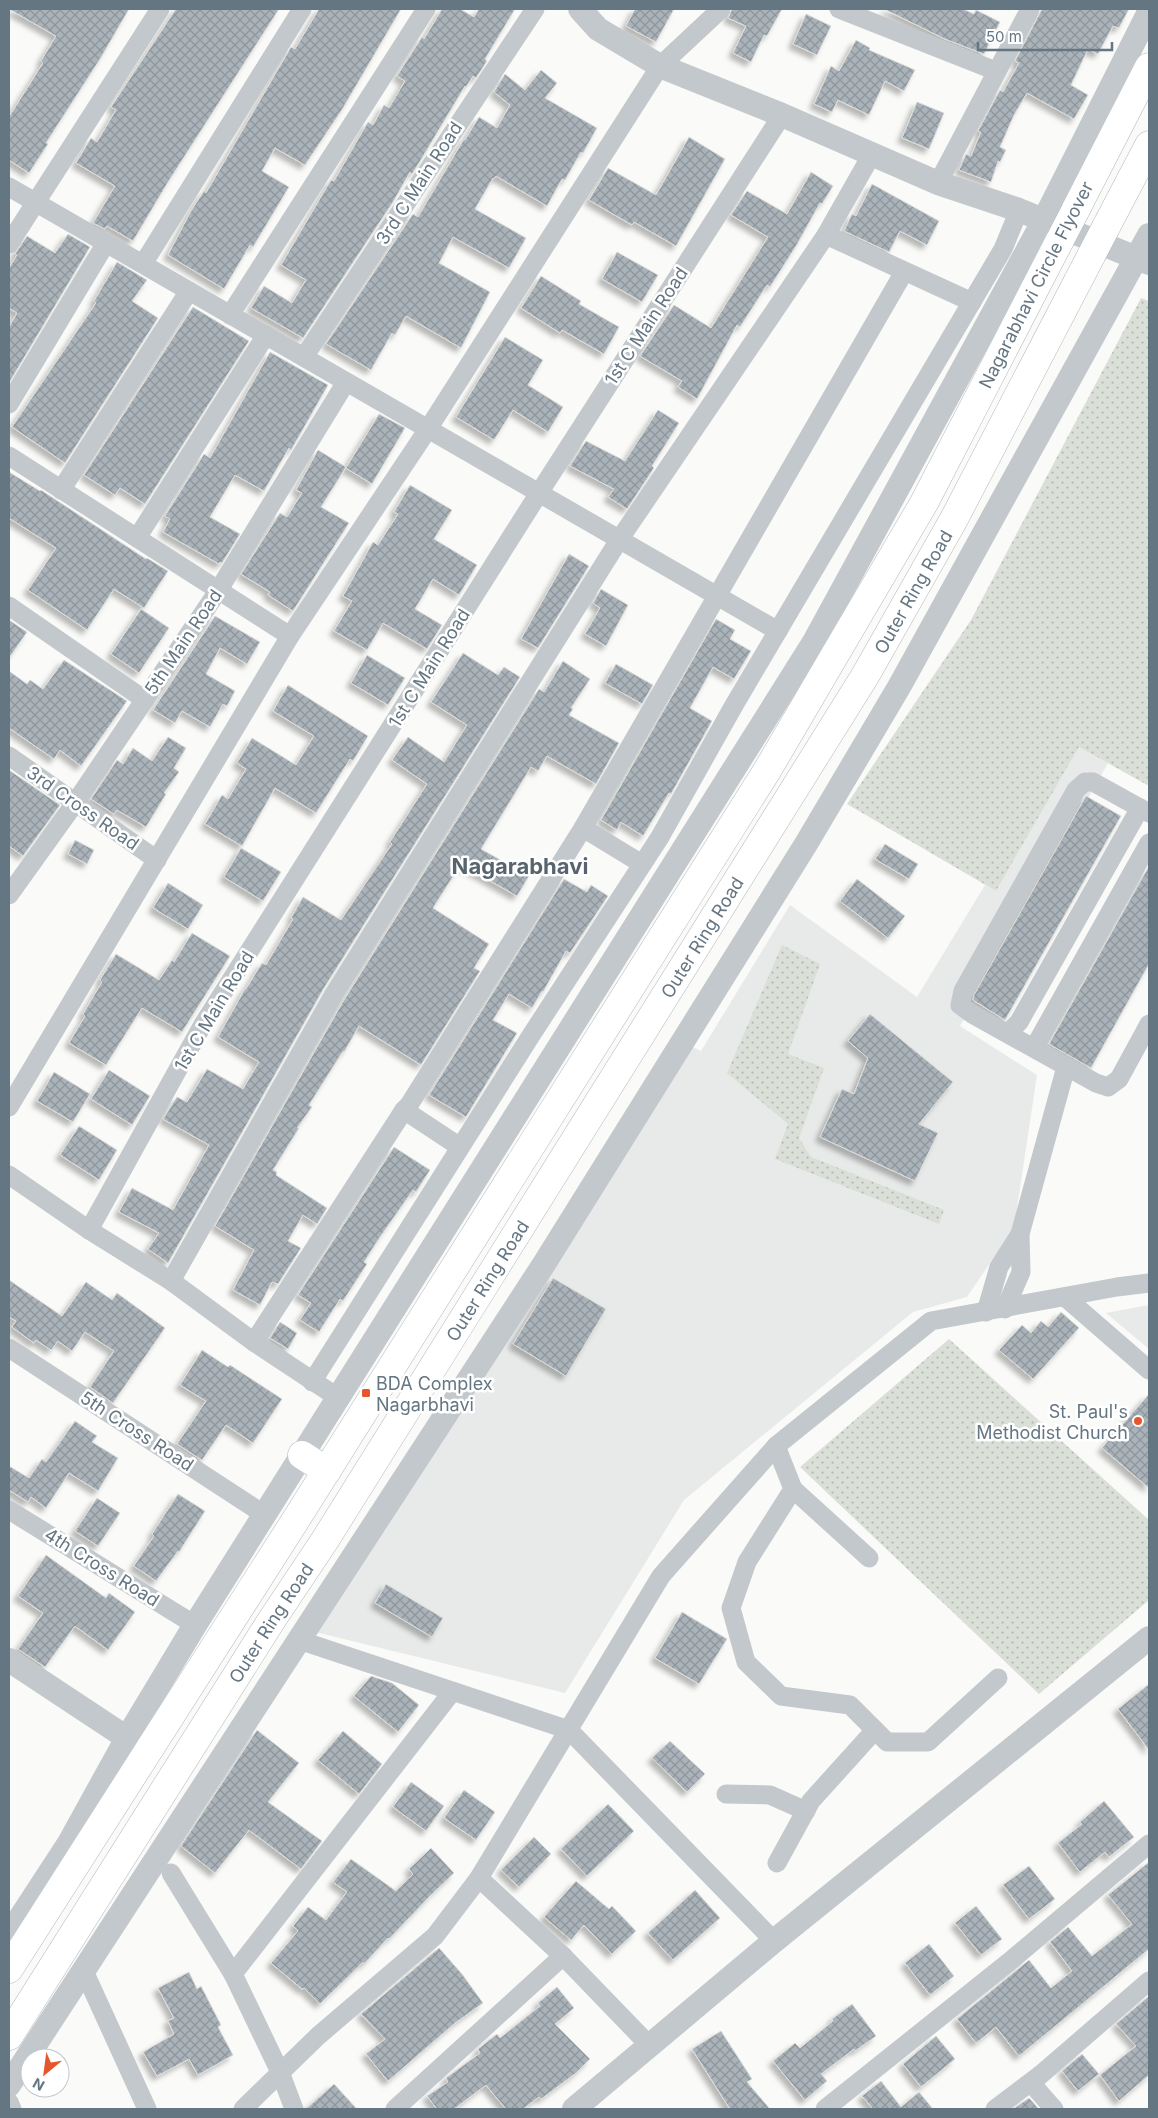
<svg xmlns="http://www.w3.org/2000/svg" width="1158" height="2118" font-family="Inter,sans-serif">
<style>
.built{fill:#e8e9e9}
.grass{fill:url(#grass-dots)}
.building{fill:url(#building-cross-hatch);stroke:#dcdcda;filter:url(#shadow)}
.lines{fill:none;stroke-linecap:round;stroke-linejoin:round}
.trunk-casing{stroke:#b4b9bd;stroke-width:29}
.minor{stroke:#c3c8cc;stroke-width:19}
.tertiary{stroke:#c3c8cc;stroke-width:24}
.trunk{stroke:#fff;stroke-width:28}
.trunk-bridge-casing{stroke:#b4b9bd;stroke-width:29;stroke-linecap:butt}
.trunk-bridge{stroke:#fff;stroke-width:28}
.poi-dot{fill:#e4572e;stroke:#fff;stroke-width:2}
.labels{text-anchor:middle;dominant-baseline:central;stroke-width:5;stroke-linejoin:round;paint-order:stroke}
.street-label{font-size:18px;fill:#657683;stroke:#fff}
.poi-label{font-size:18px;fill:#657683;stroke:#fff;text-anchor:start}
.district-label{font-size:22px;font-weight:bold;fill:#57646e;stroke:#fff}
</style>
<defs>
<pattern id="grass-dots" width="8" height="8" patternUnits="userSpaceOnUse" patternTransform="scale(1.25)"><rect width="8" height="8" fill="#dadfd7"/><path d="M2 2h.1M6 6h.1" fill="none" stroke="#b4b9b4" stroke-width="1.8" stroke-linecap="round"/></pattern>
<pattern id="building-cross-hatch" width="8" height="8" patternUnits="userSpaceOnUse" patternTransform="scale(1.25)"><rect width="8" height="8" fill="#aab3b9"/><path d="M0 0l8 8M0 8l8-8" fill="none" stroke="#8e969c"/></pattern>
<filter id="shadow"><feDropShadow dx="-4.5" dy="4.5" stdDeviation="2.5" flood-color="#0004"/></filter>
</defs>
<rect width="100%" height="100%" fill="#fafaf8"/>
<!-- built -->
<g class="built">
<path d="M1079 747 1108 763 960 1026 1037 1075 1014 1228 967 1297 913 1312 684 1500 565 1693 315 1632 688 1045 701 1051 790 905 917 997 985 885 996 891Z"/>
<path d="M1149 1305V1349L1106 1313Z"/>
</g>
<!-- grass -->
<g class="grass">
<path d="M1141 298 1149 301V786L1079 747 996 891 847 804 971 620Z"/>
<path d="M782 945 820 964 788 1054 824 1068 799 1138 811 1157 944 1210 939 1224 775 1159 788 1124 727 1073Z"/>
<path d="M949 1339 1149 1520V1600L1039 1694 800 1467Z"/>
</g>
<!-- building -->
<g class="building">
<path d="M9 9H129L100 59 46 143 48 144 29 173 9 160V117L43 63 41 61 56 36Z"/>
<path d="M176 9H279L168 182 133 241 107 226 105 229 93 223 115 186 76 163 91 138 97 142 116 110 111 107Z"/>
<path d="M319 9H401L343 108 305 165 275 148 262 171 289 187 253 247 250 245 224 289 168 255 191 211 204 191 206 193 287 54 291 47 295 49Z"/>
<path d="M442 9H460L474 17 479 9H515L485 59 487 61 476 78 473 76 466 87 465 86 419 163 412 174 410 172 393 202 303 338 251 308 264 286 292 303 306 280 281 265 331 180 334 181 368 122 373 125 384 105 389 108 405 81 397 76 422 37 424 39Z"/>
<path d="M635 9H674L656 42 626 26Z"/>
<path d="M732 9H782L767 36 764 35 751 62 733 53 746 26 728 18Z"/>
<path d="M884 9H963L974 14 976 10 1000 22 984 54 945 39Z"/>
<path d="M1042 9H1129L1119 28 1113 26 1098 54 1088 49 1071 85 1088 95 1074 119 1027 93 1014 115 1000 147 1006 150 1000 162 998 161 991 182 959 170 966 154 971 156 981 132 978 131 1000 90 1003 92 1019 63 1015 61Z"/>
<path d="M806 14 831 26 817 55 793 44Z"/>
<path d="M856 40 870 48 869 50 915 70 904 91 885 81 869 115 838 100 832 112 814 104 831 66 839 71Z"/>
<path d="M541 70 557 83 545 98 597 128 583 153 581 152 565 180 562 179 547 206 496 176 494 179 493 178 475 209 526 238 509 268 453 237 439 263 490 292 461 348 406 316 395 335 392 333 371 370 326 344 413 214 418 217 464 139 465 140 479 117 497 128 510 105 494 92 505 74 525 90Z"/>
<path d="M917 102 944 113 929 149 902 138Z"/>
<path d="M689 137 725 159 676 246 634 222 632 225 589 200 608 168 656 195Z"/>
<path d="M811 172 833 186 822 204 820 203 796 246 770 287 767 285 740 327 737 325 697 399 678 387 682 381 640 356 674 305 711 328 768 237 731 215 747 191 787 214Z"/>
<path d="M872 184 939 221 927 245 900 231 889 252 844 231 852 214 856 216Z"/>
<path d="M68 234 90 247 9 383V327L17 313 9 308V268L17 255 15 254 27 236 55 253Z"/>
<path d="M617 252 658 275 642 302 602 279Z"/>
<path d="M117 262 147 280 132 301 158 318 65 463 12 427 96 303 94 301Z"/>
<path d="M541 276 581 301 579 304 619 327 604 354 562 330 560 333 521 308Z"/>
<path d="M193 307 249 341 145 504 120 488 115 495 84 475Z"/>
<path d="M505 337 543 360 528 385 563 407 548 432 513 410 494 440 456 417Z"/>
<path d="M270 352 328 385 298 438 291 450 289 448 264 491 235 475 210 517 240 534 222 563 220 562 219 564 163 532 170 519 165 516 204 454 210 458Z"/>
<path d="M658 410 679 423 652 466 654 468 627 509 608 497 614 489 570 466 586 441 625 461Z"/>
<path d="M379 414 405 428 372 484 346 468Z"/>
<path d="M318 450 346 467 321 507 349 523 293 611 268 595 270 592 241 574 280 513 287 517 302 493 296 490Z"/>
<path d="M9 472 40 491 41 490 146 559 147 558 168 571 144 608 114 589 87 630 28 590 56 548 9 518Z"/>
<path d="M410 485 452 510 434 539 477 565 459 595 433 579 415 609 442 625 427 649 383 623 367 650 334 631 352 601 343 596 373 542 378 545 398 514 394 512Z"/>
<path d="M569 554 589 566 538 648 521 639Z"/>
<path d="M601 589 628 605 606 646 585 634 600 608 593 603Z"/>
<path d="M141 609 169 628 139 673 111 654Z"/>
<path d="M215 616 260 642 247 664 220 648 206 674 235 691 227 706 223 704 210 727 182 711 175 723 153 710Z"/>
<path d="M716 619 735 630 730 639 751 651 734 679 713 667 690 708 712 721 671 794 669 793 643 836 621 822 617 830 601 820Z"/>
<path d="M9 620 27 632 9 658Z"/>
<path d="M463 653 498 675 504 667 520 677 324 988 168 1263 148 1249 159 1233 119 1212 132 1188 173 1210 209 1145 163 1119 177 1097 187 1102 207 1069 243 1089 259 1062 218 1037 245 989H246L262 963 266 965 293 919 291 918 303 897 341 920 392 844 390 842 427 784 392 760 408 737 444 762 467 725 431 702Z"/>
<path d="M367 655 405 678 388 705 351 683Z"/>
<path d="M64 660 127 701 81 766 60 750 54 759 9 728V671L27 684 30 680 43 689Z"/>
<path d="M563 661 590 679 571 708 573 709 569 715 619 743 596 784 547 756 538 771 531 767 481 849 529 876 517 896 464 866 462 869 459 867 433 908 489 944 474 968 480 971 421 1065 359 1026 344 1052 343 1051 309 1105 312 1107 297 1128H299L273 1170 277 1172 276 1175 327 1208 317 1224 303 1215 288 1241 301 1248 278 1284 272 1282 260 1305 233 1290 254 1250 215 1226 344 1000 539 689 544 692Z"/>
<path d="M616 664 653 685 642 704 605 683Z"/>
<path d="M288 685 368 736 353 761 350 759 316 813 275 788 242 846 205 824 222 795 228 799 246 769 237 763 252 738 296 765 314 736 273 711Z"/>
<path d="M168 737 186 748 174 768 179 772 164 793 166 794 146 827 117 810 114 814 91 799 117 760 123 764 133 748 152 761Z"/>
<path d="M9 770 60 805 23 856 9 846Z"/>
<path d="M1086 796 1121 816 1005 1020 973 1000 974 995Z"/>
<path d="M75 840 94 850 87 864 68 854Z"/>
<path d="M885 844 918 864 909 879 875 859Z"/>
<path d="M241 848 281 872 263 901 224 877Z"/>
<path d="M1149 866V964L1091 1068 1049 1044Z"/>
<path d="M564 879 587 892 591 885 608 896 570 953 566 951 543 992 542 991 532 1008 509 994 493 1020 517 1033 466 1117 429 1095Z"/>
<path d="M857 879 905 916 888 938 840 901Z"/>
<path d="M168 883 203 905 188 929 153 908Z"/>
<path d="M192 933 230 956 182 1032 142 1008 106 1065 69 1043 85 1016 83 1014 102 982 100 980 116 954 159 980 172 960 174 962Z"/>
<path d="M870 1014 953 1082 919 1124 938 1133 915 1181 820 1137 842 1089 854 1094 868 1058 848 1041Z"/>
<path d="M109 1070 150 1096 132 1125 91 1099Z"/>
<path d="M54 1072 90 1094 73 1122 37 1101Z"/>
<path d="M79 1126 117 1150 99 1180 60 1155Z"/>
<path d="M394 1147 430 1170 416 1192 413 1190 380 1237 364 1262 367 1264 343 1301 340 1299 319 1332 300 1320 311 1303 298 1295Z"/>
<path d="M553 1278 606 1309 566 1376 513 1344Z"/>
<path d="M9 1280 62 1316 86 1282 112 1300 117 1293 165 1328 113 1403 90 1387 114 1351 85 1332 72 1351 58 1341 51 1350 36 1340 34 1343 12 1327 16 1321 9 1317Z"/>
<path d="M1061 1312 1079 1328 1033 1379 999 1350 1022 1325 1031 1333 1041 1321 1048 1327Z"/>
<path d="M280 1322 297 1333 288 1349 270 1338Z"/>
<path d="M202 1350 228 1367 230 1365 282 1399 253 1443 226 1425 202 1460 177 1444 206 1401 180 1385Z"/>
<path d="M1149 1394V1488L1102 1448Z"/>
<path d="M75 1421 97 1436 92 1442 118 1458 98 1491 69 1473 46 1508 31 1497 28 1502 9 1490V1466L29 1478 42 1459 46 1462Z"/>
<path d="M178 1494 205 1511 179 1552 178 1551 156 1581 134 1566 154 1536 152 1534Z"/>
<path d="M97 1498 120 1513 98 1546 75 1531Z"/>
<path d="M46 1555 106 1598 109 1593 135 1612 108 1650 75 1626 45 1667 18 1649 43 1613 18 1596Z"/>
<path d="M386 1584 443 1618 432 1637 375 1603Z"/>
<path d="M682 1612 727 1639 699 1684 655 1658Z"/>
<path d="M371 1676 392 1683 419 1705 398 1732 354 1696Z"/>
<path d="M1149 1684V1750L1118 1709Z"/>
<path d="M257 1730 299 1763 268 1802 322 1841 301 1869 249 1830 215 1873 181 1846Z"/>
<path d="M343 1731 382 1764 359 1794 318 1760Z"/>
<path d="M670 1741 705 1774 687 1792 652 1758Z"/>
<path d="M411 1782 444 1806 426 1831 393 1807Z"/>
<path d="M464 1790 495 1812 476 1840 444 1818Z"/>
<path d="M1104 1801 1134 1837 1109 1857 1105 1852 1080 1872 1058 1843 1082 1824 1080 1822Z"/>
<path d="M608 1804 634 1831 587 1876 561 1849Z"/>
<path d="M534 1837 551 1854 519 1887 501 1870Z"/>
<path d="M431 1848 454 1873 430 1896 389 1939 388 1938 364 1964 363 1962 320 2004 304 1988 302 1989 271 1963 298 1931 293 1926 308 1907 326 1920 347 1892 333 1882 351 1859 396 1891 413 1874 409 1869Z"/>
<path d="M1149 1862V1949L1019 2056 996 2027 976 2043 957 2019 1029 1960 1051 1988 1072 1971 1050 1942 1068 1927 1092 1956 1132 1924 1108 1895Z"/>
<path d="M1029 1866 1055 1899 1029 1919 1003 1885Z"/>
<path d="M576 1881 609 1909 612 1906 636 1931 612 1954 584 1925 571 1940 544 1917Z"/>
<path d="M695 1890 720 1918 673 1960 648 1933Z"/>
<path d="M976 1906 1002 1939 981 1955 955 1923Z"/>
<path d="M929 1944 954 1976 930 1995 905 1963Z"/>
<path d="M439 1948 462 1974 483 2003 455 2023 388 2081 366 2054 385 2039 361 2014Z"/>
<path d="M189 1972 197 1989 201 1986 221 2025 218 2027 233 2055 198 2075 189 2059 157 2076 143 2052 174 2034 168 2021 174 2018 158 1988Z"/>
<path d="M557 1987 574 2008 555 2024 590 2059 576 2073 541 2099 539 2097 523 2109H506L486 2085 454 2109H437L427 2096 448 2082 446 2078 480 2053 478 2049 497 2034 500 2038 540 2006 538 2003Z"/>
<path d="M1149 1996V2075L1119 2101 1100 2075 1136 2046 1116 2024Z"/>
<path d="M852 2004 876 2036 855 2051 854 2049 821 2074 827 2081 805 2100 773 2061 795 2043 800 2048 833 2021 832 2019Z"/>
<path d="M721 2031 752 2079 747 2082 770 2109H730L692 2049Z"/>
<path d="M936 2036 955 2059 921 2087 903 2064Z"/>
<path d="M1082 2054 1099 2074 1078 2091 1062 2071Z"/>
<path d="M881 2081 901 2107 919 2092 933 2109H873L862 2096Z"/>
<path d="M334 2084 357 2109H306Z"/>
<path d="M1029 2098 1039 2109H1013Z"/>
</g>
<g class="lines">
<!-- trunk casing -->
<g class="trunk-casing">
<g id="trunk">
<path d="M1075 211 1149 67"/>
<path d="M1106 227 1149 145"/>
<path d="M302 1455 327 1471"/>
<path d="M9 1969 295 1521 768 769 924 503 1060 240"/>
<path id="s1" d="M9 2036 271 1621 325 1540 865 676 954 519 1092 254"/>
</g>
</g>
<!-- minor -->
<g class="minor">
<path d="M839 9 996 71"/>
<path d="M938 183 1030 9"/>
<path d="M9 187 778 631"/>
<path d="M826 235 972 302"/>
<path d="M9 244 160 9"/>
<path d="M143 264 302 9"/>
<path d="M230 315 426 9"/>
<path d="M304 357 535 9"/>
<path d="M9 404 106 243"/>
<path d="M9 456 290 636"/>
<path d="M61 490 189 291"/>
<path d="M137 538 266 335"/>
<path d="M9 606 145 700"/>
<path d="M9 756 157 860"/>
<path d="M1149 813 1093 782H1085L1076 790 963 991 960 1005 972 1014 1096 1083 1108 1087 1119 1079 1149 1024"/>
<path d="M583 828 642 864"/>
<path d="M9 895 75 803 218 591 346 382"/>
<path d="M1008 1033 1019 1022 1140 808"/>
<path d="M1034 1048 1149 843"/>
<path d="M9 1107 290 636 428 429 660 66 721 9"/>
<path d="M404 1110 460 1147"/>
<path d="M9 1175 89 1230 171 1281 254 1342 337 1397"/>
<path d="M89 1230 202 1026 539 493 782 115"/>
<path d="M171 1281 334 994 619 540 826 235 872 154"/>
<path d="M1065 1297 1149 1370"/>
<path d="M1005 1309 1021 1272 1020 1234 1066 1067"/>
<path d="M986 1312 999 1267 1020 1234"/>
<path d="M254 1342 404 1110 409 1105 583 828 904 272"/>
<path d="M9 1348 265 1515"/>
<path d="M312 1382 530 1037 660 837 733 707 1003 249 1019 210"/>
<path d="M776 1446 793 1489 747 1562 731 1608 746 1662 781 1696 850 1705 887 1742H928L998 1678"/>
<path d="M793 1489 869 1558"/>
<path d="M9 1510 195 1625"/>
<path d="M299 1640 569 1730 774 1941"/>
<path d="M726 1794 770 1795 806 1811"/>
<path d="M777 1863 811 1801 875 1730"/>
<path d="M171 1873 233 1974"/>
<path d="M479 1878 661 1576 776 1446 931 1321 1117 1287 1149 1283"/>
<path d="M84 1971 147 2109"/>
<path d="M9 2102 12 2109"/>
<path d="M243 2109 318 2036 435 1936 479 1878 563 1956 649 2045"/>
<path d="M294 2109 280 2072 233 1974 452 1692"/>
<path d="M395 2109 563 1956"/>
<path d="M825 2109 1009 1962 1149 1844"/>
<path d="M995 2109 1040 2075"/>
<path d="M1054 2109 1031 2083 1149 1981"/>
</g>
<!-- tertiary -->
<g class="tertiary">
<path d="M580 9 598 29 660 66 782 115 938 183 1019 210 1149 263"/>
<path d="M9 1660 127 1738"/>
<path d="M9 1935 69 1843 127 1738 195 1625 814 642 1044 220 1149 12"/>
<path d="M9 2085 544 1264 806 844 899 687 1149 235"/>
<path d="M574 2109 774 1941 1149 1638"/>
</g>
<!-- trunk -->
<use href="#trunk" class="trunk"/>
<!-- trunk-bridge casing -->
<g class="trunk-bridge-casing">
<g id="trunk-bridge">
<path d="M1060 240 1075 211"/>
<path d="M1092 254 1106 227"/>
</g>
</g>
<!-- trunk-bridge -->
<use href="#trunk-bridge" class="trunk-bridge"/>
</g>
<!-- markers -->
<g class="poi-dot">
<rect x="361" y="1388" width="10" height="10" rx="2.5"/>
<circle cx="1138" cy="1421" r="5"/>
</g>
<g class="labels">
<!-- street labels -->
<g class="street-label">
<text transform="translate(419 183) rotate(-57)">3rd C Main Road</text>
<text transform="translate(1036 285) rotate(-63)">Nagarabhavi Circle Flyover</text>
<text transform="translate(646 326) rotate(-57)">1st C Main Road</text>
<text stroke="none"><textPath href="#s1" startOffset="1704">Outer Ring Road</textPath></text>
<text transform="translate(183 642) rotate(-56)">5th Main Road</text>
<text transform="translate(429 668) rotate(-58)">1st C Main Road</text>
<text transform="translate(83 808) rotate(35)">3rd Cross Road</text>
<text stroke="none"><textPath href="#s1" startOffset="1299">Outer Ring Road</textPath></text>
<text transform="translate(214 1011) rotate(-59)">1st C Main Road</text>
<text stroke="none"><textPath href="#s1" startOffset="894">Outer Ring Road</textPath></text>
<text transform="translate(137 1431) rotate(33)">5th Cross Road</text>
<text transform="translate(102 1567) rotate(32)">4th Cross Road</text>
<text stroke="none"><textPath href="#s1" startOffset="489">Outer Ring Road</textPath></text>
</g>
<!-- poi labels -->
<g class="poi-label">
<text x="376" y="1383">BDA Complex<tspan x="376" dy="21">Nagarbhavi</tspan></text>
<text x="1128" y="1411" text-anchor="end">St. Paul's<tspan x="1128" dy="21">Methodist Church</tspan></text>
</g>
<!-- district labels -->
<g class="district-label">
<text x="520" y="866">Nagarabhavi</text>
</g>
</g>
<!-- border -->
<rect width="1158" height="2118" fill="none" stroke="#657683" stroke-width="20"/>
<!-- north arrow -->
<g transform="translate(45 2073) rotate(209)"><circle r="24" fill="#ffffff" stroke="#c1c8cd"/>
<path d="M0-4L9 19L0 12L-9 19Z" fill="#e4572e"/>
<text y="-8" font-size="14" font-weight="bold" text-anchor="middle" fill="#657683">N</text>
</g>
<!-- scale -->
<path d="M978 42v8h134v-8" fill="none" stroke="#657683" stroke-width="2.5"/>
<text x="986" y="42" font-size="15" fill="#657683" stroke="#ffffff" stroke-width="4" paint-order="stroke">50 m</text>
</svg>
